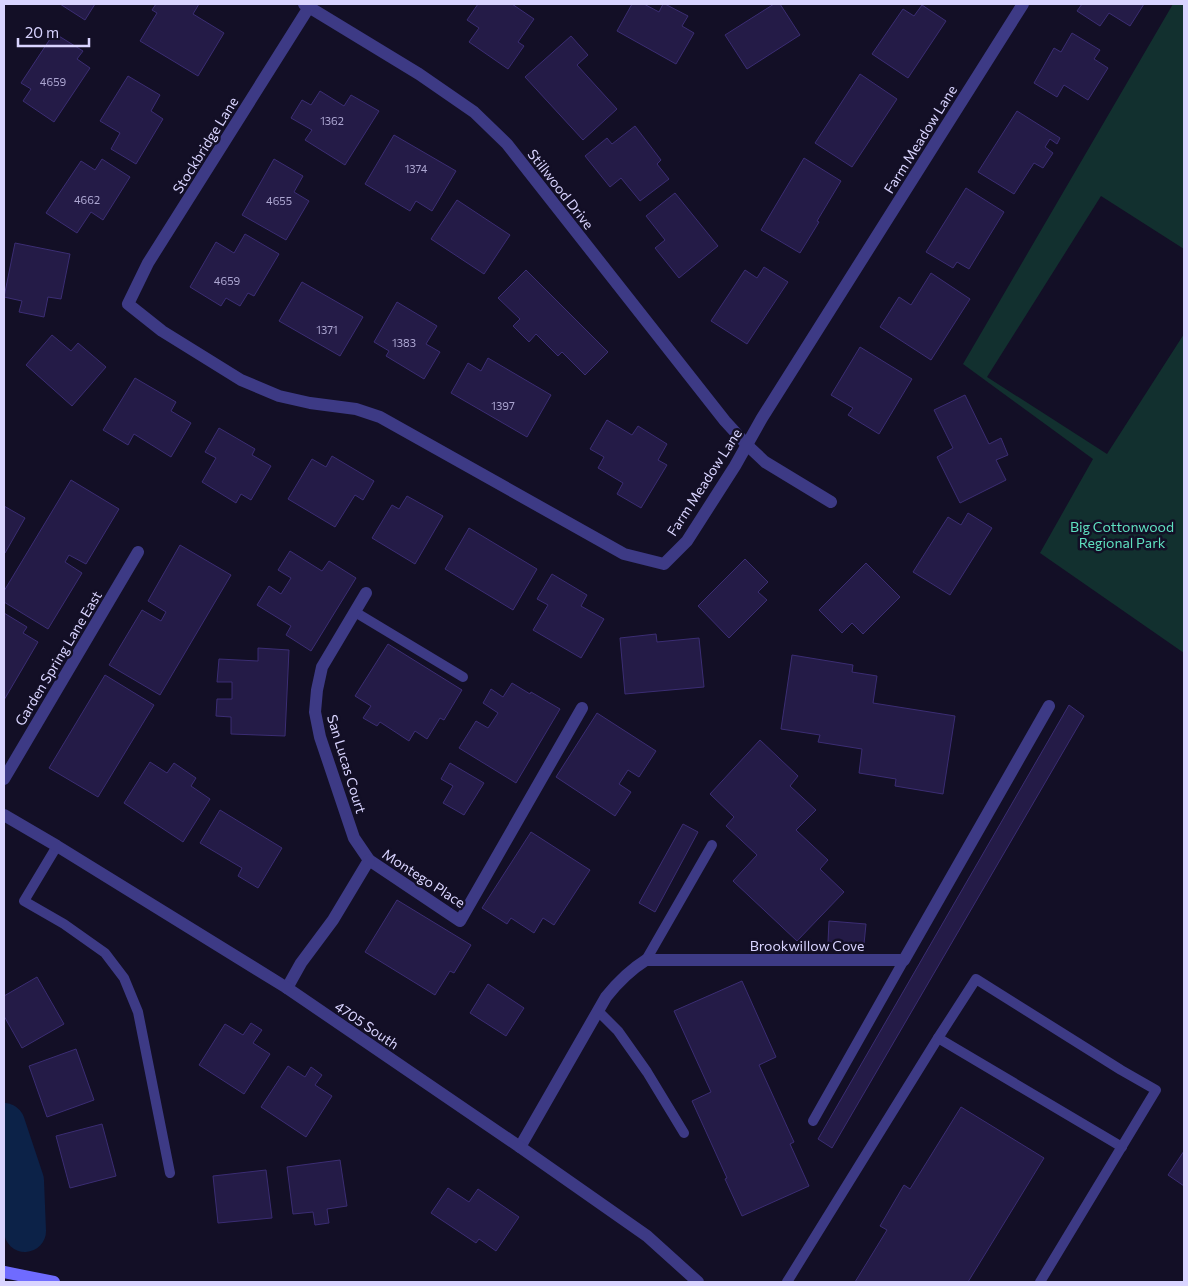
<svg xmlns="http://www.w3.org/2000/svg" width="1188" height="1286" font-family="Commissioner,sans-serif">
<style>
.green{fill:#12302f}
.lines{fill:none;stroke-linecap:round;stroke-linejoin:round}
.river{stroke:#0c2248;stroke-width:42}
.building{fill:#241b47;stroke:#3b2d73}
.service{stroke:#3d3a85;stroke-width:10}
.minor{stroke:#3d3a85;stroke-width:12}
.tertiary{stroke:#3d3a85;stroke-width:12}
.secondary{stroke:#6f6bff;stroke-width:12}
.labels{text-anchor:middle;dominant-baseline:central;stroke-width:5;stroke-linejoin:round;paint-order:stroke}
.number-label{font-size:11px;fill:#aca6d1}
.street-label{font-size:14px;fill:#d9d4ff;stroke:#130f26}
.park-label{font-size:14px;fill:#5fe0c0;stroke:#130f26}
</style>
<rect width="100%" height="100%" fill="#130f26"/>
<!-- green -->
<path class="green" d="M1173 4H1184V249L1101 196 987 377 1107 454 1184 334V653L1040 553 1093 459 963 364Z"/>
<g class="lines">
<!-- river -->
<path class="river" d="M4 1124 23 1181 25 1231"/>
</g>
<!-- building -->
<g class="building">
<path d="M60 4H95L85 20Z"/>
<path d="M156 4H199L193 14 224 33 198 76 140 41 157 13 152 10Z"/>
<path d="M478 4H512L534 19 518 42 524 46 508 69 469 42 479 28 467 20Z"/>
<path d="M632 4H644L659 12 663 4H665L688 16 682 26 694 33 676 64 617 31Z"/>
<path d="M774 4H780L800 35 747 69 725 35Z"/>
<path d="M1082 4H1144L1130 26 1109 13 1100 26 1077 11Z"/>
<path d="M922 5 946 21 908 78 872 54 903 9 914 16Z"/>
<path d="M54 33 83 51 77 59 90 68 54 122 23 101 31 89 21 83Z"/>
<path d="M1072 33 1100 50 1094 59 1108 68 1088 100 1064 85 1057 97 1034 83 1054 48 1061 52Z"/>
<path d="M571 36 588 55 577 65 617 109 583 140 525 77Z"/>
<path d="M860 74 897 99 852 167 815 143Z"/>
<path d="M128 76 160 95 151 111 163 119 136 164 111 149 120 133 100 121Z"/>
<path d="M320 91 344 106 351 95 379 111 345 165 305 140 312 130 291 118 302 100 311 105Z"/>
<path d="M1017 111 1060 138 1057 144 1050 139 1045 147 1053 153 1043 168 1034 163 1014 194 978 172Z"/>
<path d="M635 126 661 160 657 164 669 179 640 201 621 178 610 187 585 156 607 138 612 144Z"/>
<path d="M394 135 456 171 432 211 416 201 410 211 365 184Z"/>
<path d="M804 158 841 181 817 221 819 222 800 253 761 230Z"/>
<path d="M102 159 130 177 103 220 91 212 77 233 46 213 81 161 95 170Z"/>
<path d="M274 159 303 176 294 192 309 201 286 240 242 215Z"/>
<path d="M966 188 1004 212 969 269 957 262 953 268 926 252Z"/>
<path d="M675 193 718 246 679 278 655 248 665 240 646 216Z"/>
<path d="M457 200 510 235 484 274 431 239Z"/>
<path d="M245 234 279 254 254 296 248 293 240 306 226 298 221 306 190 287 216 242 234 253Z"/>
<path d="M15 243 70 254 61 299 48 297 44 317 19 312 22 301 4 297Z"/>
<path d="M764 267 788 282 747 344 711 321 745 270 757 278Z"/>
<path d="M526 270 608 352 585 375 562 352 558 356 536 334 529 342 513 326 520 319 498 298Z"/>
<path d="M931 273 970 299 931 360 880 327 899 297 911 305Z"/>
<path d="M302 282 363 317 340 356 279 321Z"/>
<path d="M397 302 437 326 426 344 440 352 424 379 386 356 389 351 374 342Z"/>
<path d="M52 335 71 351 78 343 106 367 72 406 26 365Z"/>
<path d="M860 347 912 379 879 434 848 415 853 408 831 395Z"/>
<path d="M488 358 551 395 527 437 451 393 468 363 481 371Z"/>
<path d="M135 378 176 402 171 411 191 423 171 457 134 434 128 445 103 430Z"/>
<path d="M965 395 989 444 1001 438 1008 455 996 460 1006 480 960 503 937 457 953 448 934 410Z"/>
<path d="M607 420 632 435 638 426 667 444 658 460 667 465 641 508 617 494 623 483 598 468 604 457 590 449Z"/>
<path d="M219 428 255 449 252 455 271 466 251 500 241 494 236 503 202 482 216 458 205 452Z"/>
<path d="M332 456 374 481 363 500 355 495 335 527 288 499 312 459 326 467Z"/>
<path d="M71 480 119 509 86 564 69 555 65 562 82 573 48 629 4 602V591Z"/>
<path d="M407 496 443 516 415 564 372 538 392 505 399 509Z"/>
<path d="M4 506 25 518 5 553 4 552Z"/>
<path d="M968 513 992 528 950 595 913 572 948 517 961 525Z"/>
<path d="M469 528 537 569 513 610 445 569Z"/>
<path d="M180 545 231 575 160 695 109 665 142 610 161 621 166 612 148 601Z"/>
<path d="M290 551 322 571 329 561 356 578 311 651 286 635 291 626 257 605 269 586 281 594 291 578 278 570Z"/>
<path d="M745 559 768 582 758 592 767 600 729 638 698 606Z"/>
<path d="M866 563 900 597 863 634 852 623 842 633 819 610Z"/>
<path d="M552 574 587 595 581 606 604 619 581 658 533 630 548 605 537 599Z"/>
<path d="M4 613 27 627 23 633 38 642 4 700Z"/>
<path d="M656 634 657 642 699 638 704 687 625 694 620 638Z"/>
<path d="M388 644 462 690 444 720 440 718 427 739 415 731 409 741 380 722 377 726 363 718 371 706 355 696Z"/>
<path d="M258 648 289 650 285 736 231 734V717L216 716 217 699H232V682H217L219 659 258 661Z"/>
<path d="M792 655 853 665 852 672 877 676 873 703 955 716 943 794 895 786 896 779 859 773 862 749 818 742 820 735 781 729Z"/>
<path d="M105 675 154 705 98 797 49 768Z"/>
<path d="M512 683 530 694 531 692 560 709 516 783 459 748 476 721 488 728 498 713 483 703 491 689 503 697Z"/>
<path d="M1069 705 1084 716 832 1148 818 1139Z"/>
<path d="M597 713 656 751 639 777 628 770 619 784 631 792 615 816 556 777Z"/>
<path d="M760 740 798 776 790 786 816 810 796 830 828 860 820 869 844 892 797 941 733 881 757 855 726 826 734 817 710 794Z"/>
<path d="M150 762 167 773 174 763 196 778 191 786 210 799 183 842 124 803Z"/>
<path d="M450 763 484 783 464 815 443 803 453 786 441 779Z"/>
<path d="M220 810 282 848 258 888 238 876 242 868 200 843Z"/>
<path d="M683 824 698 832 655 912 639 903Z"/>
<path d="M531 832 590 870 554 925 543 918 534 933 511 918 507 924 482 908Z"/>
<path d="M397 900 471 945 454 973 450 971 435 995 365 952Z"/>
<path d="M829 921 866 924 864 944 828 942Z"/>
<path d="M37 977 64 1024 22 1048 4 1016V996Z"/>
<path d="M742 981 776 1057 759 1065 794 1142 790 1144 809 1186 742 1216 725 1179 727 1178 692 1101 711 1092 674 1011Z"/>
<path d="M488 984 524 1008 506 1036 470 1013Z"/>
<path d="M251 1023 262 1030 253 1043 270 1054 244 1094 199 1065 225 1024 243 1035Z"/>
<path d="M76 1049 94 1100 47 1117 29 1066Z"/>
<path d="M288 1066 305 1077 311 1067 322 1075 315 1085 332 1096 306 1137 261 1107Z"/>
<path d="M961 1107 1044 1158 968 1282H855L887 1230 880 1226 904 1185 910 1189Z"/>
<path d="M102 1124 116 1176 70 1188 56 1136Z"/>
<path d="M1184 1151V1186L1168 1175Z"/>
<path d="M340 1160 347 1206 327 1209 329 1223 315 1225 313 1212 293 1214 287 1167Z"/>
<path d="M266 1170 272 1218 218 1223 213 1176Z"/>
<path d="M448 1188 469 1202 478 1189 519 1217 496 1251 479 1239 476 1243 431 1213Z"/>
</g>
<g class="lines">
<!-- service -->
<g class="service">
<path d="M355 612 463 677"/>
<path d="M57 846 24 901 64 924 105 953 124 978 138 1012 170 1173"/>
<path d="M646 960 712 845"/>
<path d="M598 1011 618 1031 647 1072 684 1133"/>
<path d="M938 1038 1122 1147"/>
<path d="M813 1121 904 960"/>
<path d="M787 1282 938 1038 976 979 1121 1070 1156 1090 1040 1282"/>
</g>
<!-- minor -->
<g class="minor">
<path d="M304 4 419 74 474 112 507 144 725 421 747 445 765 462 831 502"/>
<path d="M311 4 148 263 128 304 162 331 241 380 279 396 310 403 356 409 380 417 624 554 664 564 687 541 735 466 762 418 1023 4"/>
<path d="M366 593 322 667 317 690 315 712 320 737 354 838 369 860 460 921 582 708"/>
<path d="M4 779 138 552"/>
<path d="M287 988 301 963 333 920 369 860"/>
<path d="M520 1147 606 997C618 982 630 970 646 960H904L1049 706"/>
</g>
<!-- tertiary -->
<path class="tertiary" d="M4 815 57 846 287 988 520 1147 647 1236 698 1282"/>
<!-- secondary -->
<path class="secondary" d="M4 1272 54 1282"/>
</g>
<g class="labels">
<!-- number labels -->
<g class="number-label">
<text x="53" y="81">4659</text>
<text x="332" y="120">1362</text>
<text x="416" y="168">1374</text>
<text x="87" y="199">4662</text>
<text x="279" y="200">4655</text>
<text x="227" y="280">4659</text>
<text x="327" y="329">1371</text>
<text x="404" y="342">1383</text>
<text x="503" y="405">1397</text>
</g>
<!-- street labels -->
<g class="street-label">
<text transform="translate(920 139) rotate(-58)">Farm Meadow Lane</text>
<text transform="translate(205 145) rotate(-58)">Stockbridge Lane</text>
<text transform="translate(561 189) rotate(52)">Stillwood Drive</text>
<text transform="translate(704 482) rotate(-57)">Farm Meadow Lane</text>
<text transform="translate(58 658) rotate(-59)">Garden Spring Lane East</text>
<text transform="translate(347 764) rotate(73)">San Lucas Court</text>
<text transform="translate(424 878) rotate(33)">Montego Place</text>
<text x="807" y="945">Brookwillow Cove</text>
<text transform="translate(367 1025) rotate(34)">4705 South</text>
</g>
<!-- park labels -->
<g class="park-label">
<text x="1122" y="526">Big Cottonwood<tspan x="1122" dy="16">Regional Park</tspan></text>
</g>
</g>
<!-- border -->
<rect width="1188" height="1286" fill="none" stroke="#d9d4ff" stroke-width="10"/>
<!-- scale -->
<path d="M18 38v8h71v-8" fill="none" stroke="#d9d4ff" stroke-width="2.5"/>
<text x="25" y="38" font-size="15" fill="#d9d4ff" stroke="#130f26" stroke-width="4" paint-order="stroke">20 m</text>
</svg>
